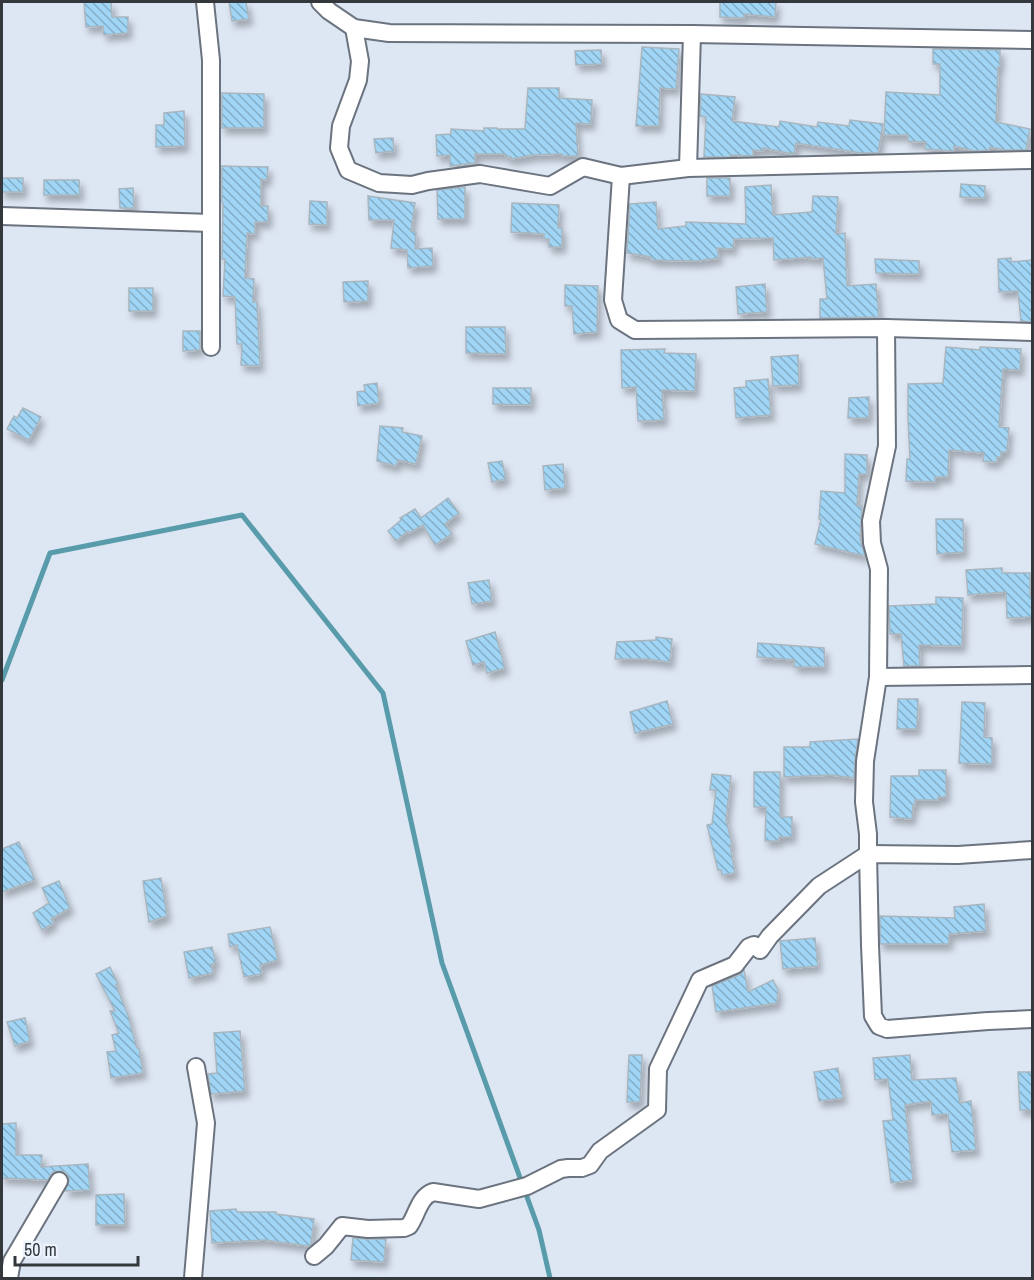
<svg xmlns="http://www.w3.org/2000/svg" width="1034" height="1280" font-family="'Archivo Narrow',sans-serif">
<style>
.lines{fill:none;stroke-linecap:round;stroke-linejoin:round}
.stream{stroke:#589baa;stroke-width:5}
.building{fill:url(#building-back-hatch);stroke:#a8b6bf;stroke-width:1.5;filter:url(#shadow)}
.minor-casing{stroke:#6b737f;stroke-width:20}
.minor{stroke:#fff;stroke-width:16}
</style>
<defs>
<pattern id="building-back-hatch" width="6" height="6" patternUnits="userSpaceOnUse" patternTransform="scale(1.5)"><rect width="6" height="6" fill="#a0d5f6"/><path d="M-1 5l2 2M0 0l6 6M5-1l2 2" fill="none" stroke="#83aec8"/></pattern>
<filter id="shadow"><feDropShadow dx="3.5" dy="6" stdDeviation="3" flood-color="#0004"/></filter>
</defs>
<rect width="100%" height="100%" fill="#dde6f3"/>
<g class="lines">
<!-- stream -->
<path class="stream" d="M2 680 50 553 242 515 383 693 442 963 539 1230 550 1278"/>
</g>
<!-- building -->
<g class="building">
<path d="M84 2H111L112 17H128V33L104 35 103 26 86 27Z"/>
<path d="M229 2H246L249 19 232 21Z"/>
<path d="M720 2H776L775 17 744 14V18L720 17Z"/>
<path d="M642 47 679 49 676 89 660 88 659 126H636Z"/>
<path d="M933 49 1000 50V67H998L996 122 1030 129 1026 150H1006L990 147 989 150 975 151 954 146V151L925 149 926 142 908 141V135H884L886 92 940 95V64H933Z"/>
<path d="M601 50 602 64 576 65 575 51Z"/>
<path d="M528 88H559V98L592 100 591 124 576 123 578 156H562V154L533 155 511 159V157L505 156V154H475V163L450 166V155L437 156 436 135 451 134V129L484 131V128H497V129H525Z"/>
<path d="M222 93 264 94V128H222Z"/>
<path d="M701 94 735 97 732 121 779 127 780 121 817 127 818 122 849 126 850 120 883 124 878 153H862L796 143 794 154 763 148V151L753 150V156L730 155V157H704L706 117 700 116Z"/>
<path d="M184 111 185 146 156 147V125H164V113Z"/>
<path d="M393 138 394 151 376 153 374 139Z"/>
<path d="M222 166 268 167 267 180 261 179V206H268V222H255V234L247 233 245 278 254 279 253 302H257L260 366 241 365 242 344H237L235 297 223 296 225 259H222L223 203H222Z"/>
<rect x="2" y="178" width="21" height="14"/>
<rect x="707" y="178" width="23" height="18"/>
<path d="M44 180H79L80 195H44Z"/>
<path d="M961 184 985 186V198L960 197Z"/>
<path d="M771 185 773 215 812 212 813 196 838 197 836 234 845 233 847 286 876 284 879 317 820 318V299H827L823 258 810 259 811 257 774 260 773 238 734 239 733 249 717 248 719 258 696 261 651 260V257L627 253 630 204 656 202 658 229 686 226V222L746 224 745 187Z"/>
<path d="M465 187V219H438L437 190Z"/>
<path d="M133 188 134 208H120L119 189Z"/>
<path d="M368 196 415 203 411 231 416 232 415 249 432 248 433 266 408 268 407 250 391 248 394 220H369Z"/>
<path d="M310 201 327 202V225L309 224Z"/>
<path d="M512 203 559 205 558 228H562V247H549V239H544V234L511 232Z"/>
<path d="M1011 258V262L1032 260V322L1021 321 1018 291 999 292 998 259Z"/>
<path d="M875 259 919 261V274L876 273Z"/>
<path d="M368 281V301L344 302 343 282Z"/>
<path d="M765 284 767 312 738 314 736 287Z"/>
<path d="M565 285 598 286 597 332 574 334 572 306H565Z"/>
<rect x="129" y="288" width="24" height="23"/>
<path d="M466 327H505L506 354 466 353Z"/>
<path d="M183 331H200V350L183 351Z"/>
<path d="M946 347 980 350V347L1021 349 1020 370 1003 369 999 427 1009 428 1007 452H1001V457H997V462L983 461 984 453 949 450 948 477H935V482L906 481 907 459H910L908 419V384L943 383Z"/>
<path d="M665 349 664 353 696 354 695 391 662 390 664 420 638 421 636 387 622 388 621 350Z"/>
<path d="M798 355 799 385 773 386 771 357Z"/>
<path d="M768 379 771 415 736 418 734 388 746 387V381Z"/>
<path d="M377 383 379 403 358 406 357 392 365 391 364 385Z"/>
<path d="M493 388H531V405L493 404Z"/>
<path d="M869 397V418H848L849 398Z"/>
<path d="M23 408 41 417 29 440 7 429 14 416 17 418Z"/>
<path d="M380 426 403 428 402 432 422 436 416 464 398 460 396 466 377 461Z"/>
<path d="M845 454 867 455V474H859L857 506H862L860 539 865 556 815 544 821 519H819L821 491 845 493Z"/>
<path d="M502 461 506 479 492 482 488 463Z"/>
<path d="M563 464 565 488 545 490 543 466Z"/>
<path d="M448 498 459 513 445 524 452 534 435 545 423 525 409 533 408 531 396 541 388 531 401 520 400 518 415 509 421 518Z"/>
<path d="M936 519H963L964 552 937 554Z"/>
<path d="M1002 568V573H1030V596H1032V617L1007 618 1006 592 968 595 966 570Z"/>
<path d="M489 580 492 601 472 604 468 583Z"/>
<path d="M936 597 963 598 962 646 919 645 920 666H904L901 634H890L889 606 936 604Z"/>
<path d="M495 632 505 668 487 673 484 662 473 665 466 641Z"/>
<path d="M656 637 672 639 670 662 647 659H615L617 642 656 640Z"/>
<path d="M758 643 824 648 825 667H794L795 660 757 657Z"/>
<path d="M898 699H918L917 729H897Z"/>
<path d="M667 701 673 724 635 733 630 712Z"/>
<path d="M962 702 985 703 984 737 992 738V764L959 763Z"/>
<path d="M858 739 855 761 854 778 832 775 784 777V747H810V742Z"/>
<path d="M919 770H946V797H938V800H915V806L913 805 912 819 890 817 891 776H919Z"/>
<path d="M754 772H780V817H792V837H779V841H765L766 807H754Z"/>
<path d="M712 774 731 776 726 819 732 845H730L735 873 722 875 721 870H718L707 825 712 824 716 790H710Z"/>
<path d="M19 842 35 880 2 892V849Z"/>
<path d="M161 878 167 916 149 922 143 881Z"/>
<path d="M59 881 70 908 51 919 54 923 42 930 33 913 49 903 42 888Z"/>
<path d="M984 904 986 931 949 934V944H880V916L955 918 954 907Z"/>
<path d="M270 927 278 960 260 965 262 974 244 977 237 945 230 947 228 934Z"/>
<path d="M815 938 818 966 783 969 780 941Z"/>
<path d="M212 947 216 963 211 964 213 973 189 978 184 952Z"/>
<path d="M110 967 118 984 116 985 130 1020H129L137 1048H139L143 1073 111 1078 107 1052 116 1051 112 1035 119 1033 110 1011H115L96 974Z"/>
<path d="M744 970 748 992 773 980 778 990 777 1003 716 1012 712 986 739 975Z"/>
<path d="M25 1018 30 1041 15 1046 7 1022Z"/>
<path d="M240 1031 245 1091 211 1094 208 1074 217 1073 214 1033Z"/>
<path d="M629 1055H642L640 1102H627Z"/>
<path d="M910 1055 912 1080 956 1078 960 1103 971 1101 976 1150 952 1152 948 1114 932 1115 931 1101 905 1105 913 1180 891 1183 883 1121 893 1120 888 1079 875 1080 873 1058Z"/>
<path d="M838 1068 843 1098 819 1101 814 1072Z"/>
<path d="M1018 1072H1032V1110H1020Z"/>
<path d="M16 1123V1155H42L41 1167 88 1164 90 1190 65 1191 69 1180 68 1175 65 1172 60 1171 53 1172 48 1180 2 1178V1124Z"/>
<path d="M124 1194 125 1225H96V1195Z"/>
<path d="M236 1209 237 1212H276V1214L314 1219 311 1245 309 1246 264 1240 212 1243 210 1211Z"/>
<path d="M353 1238 368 1239H386L384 1262 351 1260Z"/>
</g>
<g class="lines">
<!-- minor casing -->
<g class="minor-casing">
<g id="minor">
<path d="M205 2 211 60V347"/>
<path d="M320 2 329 11 354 28 389 33 692 34 1032 40"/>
<path d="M354 28 360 61 358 80 341 126 339 148 348 170 379 183 412 185 428 181 480 174 550 186 583 167 621 176 688 168 1032 160"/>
<path d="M688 168 692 34"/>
<path d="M621 176 613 300 619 320 635 330 886 328 1032 332"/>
<path d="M2 216 211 223"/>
<path d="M878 677 1032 675"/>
<path d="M1032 850 958 855 868 854 870 945 873 1016 879 1026 887 1029 988 1021 1032 1019"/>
<path d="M314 1256 326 1246 342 1226 368 1229 404 1228 409 1226C417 1215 419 1197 433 1192L479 1199 527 1186 561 1169 568 1168H582L590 1165 600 1151 657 1110 658 1069 700 980 735 965 749 947 754 945 760 950 770 936 819 886 868 854V834L864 802 865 761 878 677 879 569 872 543 871 521 887 446 886 328"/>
<path d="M9 1278 12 1261 59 1181"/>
<path d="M193 1278 206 1123 196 1067"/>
</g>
</g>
<!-- minor -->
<use href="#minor" class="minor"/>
</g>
<!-- border -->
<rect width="1034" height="1280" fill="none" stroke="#34383d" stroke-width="6"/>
<!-- scale -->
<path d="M15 1256v9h123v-9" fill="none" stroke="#34383d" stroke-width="3"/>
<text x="24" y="1256" font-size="18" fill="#34383d" stroke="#ecf3fe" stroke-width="4.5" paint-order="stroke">50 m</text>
</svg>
